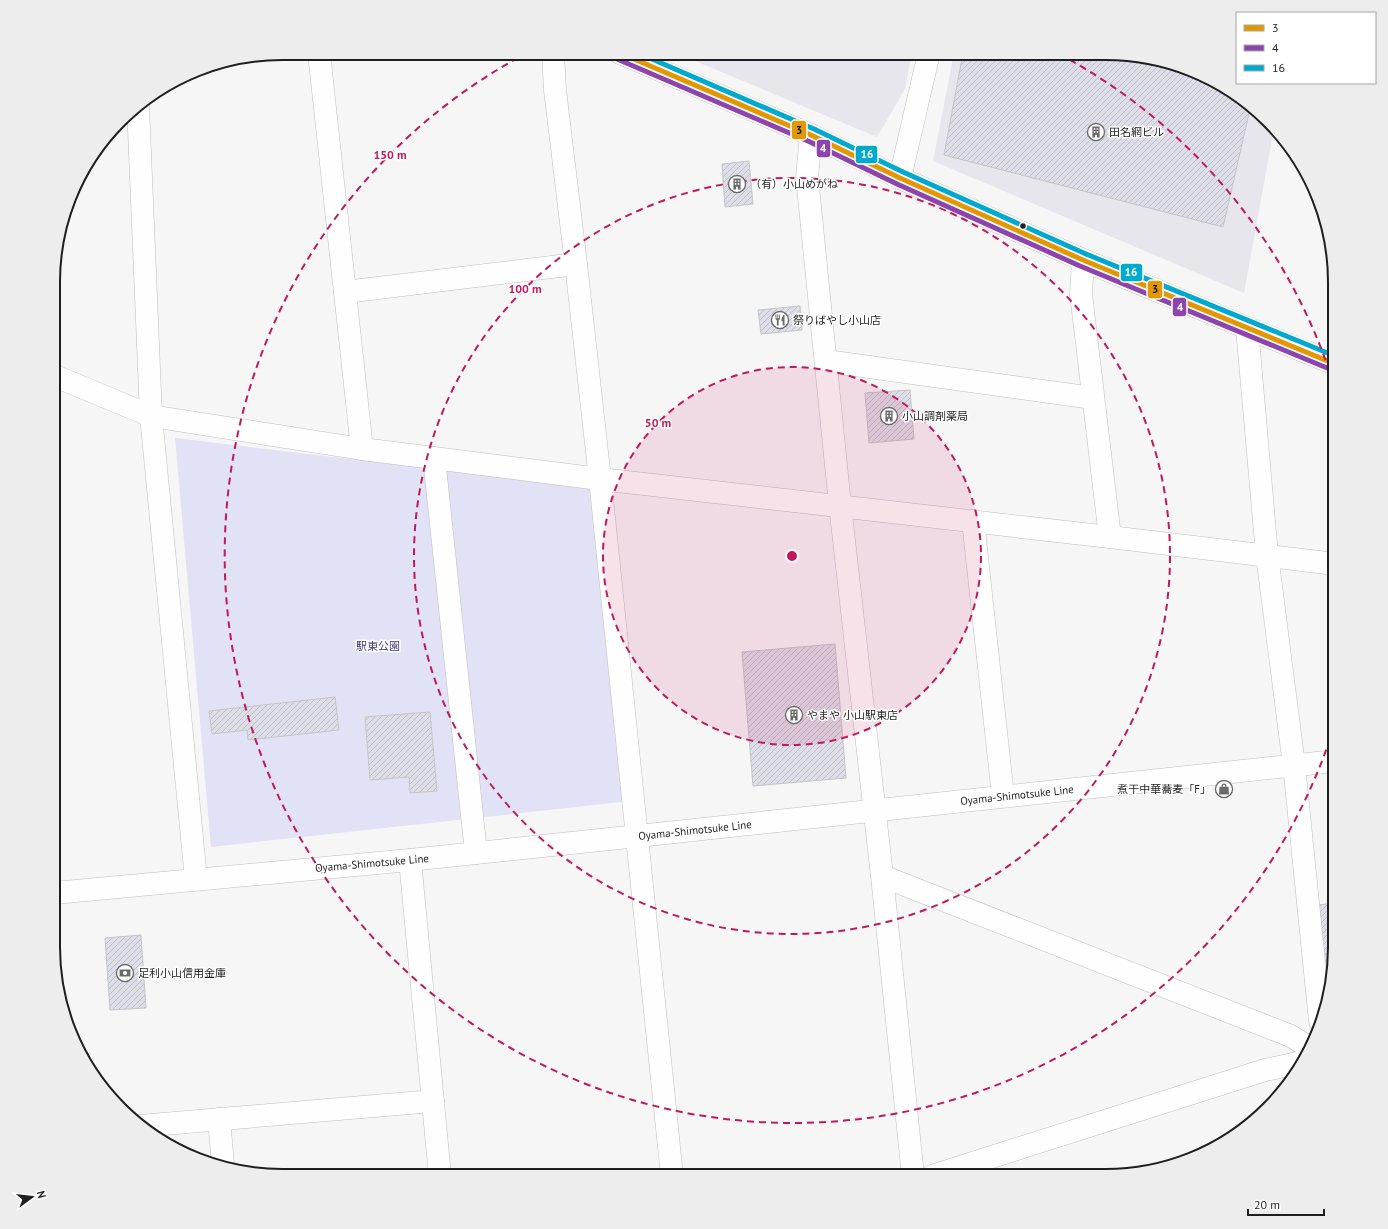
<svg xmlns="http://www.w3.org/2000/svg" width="1388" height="1229" font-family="'PT Sans','Noto Sans JP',sans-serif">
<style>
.built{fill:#e6e6ec}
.green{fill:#e2e2f7}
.building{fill:url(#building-hatch);stroke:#c5c5c6}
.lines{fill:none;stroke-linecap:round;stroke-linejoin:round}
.minor-casing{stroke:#bebebe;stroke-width:23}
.major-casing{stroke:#bebebe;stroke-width:23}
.minor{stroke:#fefefe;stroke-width:22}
.major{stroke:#fefefe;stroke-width:22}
.bus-1-casing{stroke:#fff;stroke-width:8}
.bus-2-casing{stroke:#fff;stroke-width:8}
.bus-3-casing{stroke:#fff;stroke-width:8}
.bus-1{stroke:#e19803;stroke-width:5}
.bus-2{stroke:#8e44ad;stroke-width:5}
.bus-3{stroke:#00a9ce;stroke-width:5}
.ring{fill:none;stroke:#c2185b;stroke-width:2;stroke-dasharray:7 5}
.bus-dot{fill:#1f1f20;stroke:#fff;stroke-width:1.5}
.labels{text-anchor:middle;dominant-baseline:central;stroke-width:3;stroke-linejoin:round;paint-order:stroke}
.poi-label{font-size:11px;fill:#1f1f20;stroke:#fff;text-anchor:start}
.park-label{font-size:11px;fill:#423b7c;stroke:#fff}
.street-label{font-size:11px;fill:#1f1f20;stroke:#fff}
.rim{fill:none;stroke:#1f1f20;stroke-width:2}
.centre{fill:#c2185b;stroke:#fff;stroke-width:2}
.ring-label{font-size:12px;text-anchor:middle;font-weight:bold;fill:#c2185b;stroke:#fff;stroke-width:3;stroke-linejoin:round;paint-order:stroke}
.line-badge{stroke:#fff;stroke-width:1.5}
.badge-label{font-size:11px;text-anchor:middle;font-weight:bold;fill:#fff}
.pale-badge-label{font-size:11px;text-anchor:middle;font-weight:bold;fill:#111}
</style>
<defs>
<pattern id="building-hatch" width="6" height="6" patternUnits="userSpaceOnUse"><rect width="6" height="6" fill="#dedee8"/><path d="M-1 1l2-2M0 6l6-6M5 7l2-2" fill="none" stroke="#bebec7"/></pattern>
</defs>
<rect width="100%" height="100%" fill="#f6f6f7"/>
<!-- built -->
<g class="built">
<path d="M676 53H912L905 89 877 137Z"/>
<path d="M954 53 1121 54 1208 77 1274 128 1244 293 933 161Z"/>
</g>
<!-- green -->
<path class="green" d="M175 438 591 488 630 801 211 847Z"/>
<!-- building -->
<g class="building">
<path d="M963 53 1121 54 1208 77 1250 109 1223 227 944 155Z"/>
<path d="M749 161 753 204 725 207 722 164Z"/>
<path d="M800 306 802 330 761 334 758 310Z"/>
<path d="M910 390 914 439 869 443 865 393Z"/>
<path d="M835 644 846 778 753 786 742 652Z"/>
<path d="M335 697 339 730 248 740 247 730 212 734 209 711Z"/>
<path d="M430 712 437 791 410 793 409 777 370 780 365 717Z"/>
<path d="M54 823 57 846H54Z"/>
<path d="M1335 903V947L1327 985 1318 905Z"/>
<path d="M141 935 146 1008 110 1010 105 938Z"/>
</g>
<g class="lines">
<!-- minor casing -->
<g class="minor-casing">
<g id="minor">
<path d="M319 53 362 449"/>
<path d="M553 53 555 90 576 264 600 479 672 1176"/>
<path d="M620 53 811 135 900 178 1083 260 1335 364"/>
<path d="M138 106 151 416 196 879"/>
<path d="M811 135 807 177 840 505 882 876 913 1176"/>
<path d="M900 178 929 53"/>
<path d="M1083 260 1081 294 1110 537"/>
<path d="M345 292 576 264"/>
<path d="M1247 328 1267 555 1294 765 1320 1021"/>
<path d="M826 361 1093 398"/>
<path d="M55 376 151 416 362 449 600 479 1110 537 1335 564"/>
<path d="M434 458 476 853"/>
<path d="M973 521 1003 796"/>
<path d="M410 860 440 1176"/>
<path d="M882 876 1291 1036 1310 1048"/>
<path d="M219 1119 223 1164"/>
<path d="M140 1126 433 1101"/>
<path d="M932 1176 1265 1070 1302 1062"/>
</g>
</g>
<!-- major casing -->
<g class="major-casing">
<path id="major" d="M54 893 410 860 638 836 1335 761"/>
</g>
<!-- minor -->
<use href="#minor" class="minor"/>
<!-- major -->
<use href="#major" class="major"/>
<!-- bus-1 casing -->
<g class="bus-1-casing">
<path id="bus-1" d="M620 53 811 135 900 178 1083 260 1335 364"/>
</g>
<!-- bus-2 casing -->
<g class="bus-2-casing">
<path id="bus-2" d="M617 59 808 141 897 184 1080 266 1332 370"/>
</g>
<!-- bus-3 casing -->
<g class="bus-3-casing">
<path id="bus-3" d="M638 53 814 129 903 172 1086 254 1335 356"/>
</g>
<!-- bus-1 -->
<use href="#bus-1" class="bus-1"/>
<!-- bus-2 -->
<use href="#bus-2" class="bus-2"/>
<!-- bus-3 -->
<use href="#bus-3" class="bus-3"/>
</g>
<!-- distance rings -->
<circle cx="792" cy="556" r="189" fill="#c2185b" fill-opacity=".12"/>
<g class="ring">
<circle cx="792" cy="556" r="189"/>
<circle cx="792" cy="556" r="378"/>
<path d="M1334 727A568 568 0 1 1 525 54M1059 54A568 568 0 0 1 1334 385"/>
</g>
<!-- icons -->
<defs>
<g id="building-ring" transform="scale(0.9)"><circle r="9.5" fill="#fff" stroke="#6a6a6b" stroke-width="1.5"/><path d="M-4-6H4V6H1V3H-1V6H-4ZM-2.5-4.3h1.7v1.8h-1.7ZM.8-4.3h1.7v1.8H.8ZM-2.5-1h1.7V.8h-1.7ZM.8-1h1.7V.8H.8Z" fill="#6a6a6b"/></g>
<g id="restaurant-ring" transform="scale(0.9)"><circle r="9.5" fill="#fff" stroke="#6a6a6b" stroke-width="1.5"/><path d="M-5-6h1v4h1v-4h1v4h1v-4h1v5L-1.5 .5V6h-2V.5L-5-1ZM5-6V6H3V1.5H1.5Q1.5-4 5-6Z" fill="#6a6a6b"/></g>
<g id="shop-ring" transform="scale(0.9)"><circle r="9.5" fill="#fff" stroke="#6a6a6b" stroke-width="1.5"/><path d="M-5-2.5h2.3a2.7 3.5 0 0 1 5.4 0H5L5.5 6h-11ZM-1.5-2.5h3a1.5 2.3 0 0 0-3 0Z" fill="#6a6a6b"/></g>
<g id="bank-ring" transform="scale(0.9)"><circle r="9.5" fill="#fff" stroke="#6a6a6b" stroke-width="1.5"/><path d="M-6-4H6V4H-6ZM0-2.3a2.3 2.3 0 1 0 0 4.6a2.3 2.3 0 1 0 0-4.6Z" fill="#6a6a6b"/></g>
</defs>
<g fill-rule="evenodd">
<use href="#building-ring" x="1096" y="132"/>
<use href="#building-ring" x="737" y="184"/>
<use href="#restaurant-ring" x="780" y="320"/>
<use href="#building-ring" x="889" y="416"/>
<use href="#building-ring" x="794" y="715"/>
<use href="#shop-ring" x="1224" y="789"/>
<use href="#bank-ring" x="125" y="973"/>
</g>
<!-- markers -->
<circle class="bus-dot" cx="1023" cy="226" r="3.5"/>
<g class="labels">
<!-- poi labels -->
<g class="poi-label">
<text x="1109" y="132">田名網ビル</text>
<text x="750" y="184">（有）小山めがね</text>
<text x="793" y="320">祭りばやし小山店</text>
<text x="902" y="416">小山調剤薬局</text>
<text x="807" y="715">やまや 小山駅東店</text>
<text x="1211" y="789" text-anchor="end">煮干中華蕎麦「F」</text>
<text x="138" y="973">足利小山信用金庫</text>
</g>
<!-- park labels -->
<g class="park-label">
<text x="378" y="646">駅東公園</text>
</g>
<!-- street labels -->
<g class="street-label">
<text transform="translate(1017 795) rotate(-6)">Oyama-Shimotsuke Line</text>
<text transform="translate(695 830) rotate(-6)">Oyama-Shimotsuke Line</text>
<text transform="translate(372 863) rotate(-5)">Oyama-Shimotsuke Line</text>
</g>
</g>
<!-- crop -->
<path d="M0 0H1388V1229H0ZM282 60H1106A222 222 0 0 1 1328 282V947A222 222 0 0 1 1106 1169H282A222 222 0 0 1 60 947V282A222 222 0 0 1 282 60Z" fill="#ededed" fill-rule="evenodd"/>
<path class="rim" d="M282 60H1106A222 222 0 0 1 1328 282V947A222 222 0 0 1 1106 1169H282A222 222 0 0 1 60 947V282A222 222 0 0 1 282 60Z"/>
<circle cx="792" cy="556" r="6" class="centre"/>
<g class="ring-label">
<text x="390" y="159">150 m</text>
<text x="525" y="293">100 m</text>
<text x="658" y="427">50 m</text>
</g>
<g class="line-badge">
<rect x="791" y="120" width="16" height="20" rx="4" fill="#e19803"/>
<rect x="816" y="139" width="15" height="19" rx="4" fill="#8e44ad"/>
<rect x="855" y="145" width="23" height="19" rx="4" fill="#00a9ce"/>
<rect x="1120" y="263" width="23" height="19" rx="4" fill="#00a9ce"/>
<rect x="1147" y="280" width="16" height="19" rx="4" fill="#e19803"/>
<rect x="1172" y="297" width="15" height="20" rx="4" fill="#8e44ad"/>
</g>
<g class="badge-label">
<text x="823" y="152">4</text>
<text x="867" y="158">16</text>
<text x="1131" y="276">16</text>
<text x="1180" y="311">4</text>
</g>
<g class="pale-badge-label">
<text x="799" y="134">3</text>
<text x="1155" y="293">3</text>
</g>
<!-- legend -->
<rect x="1236" y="12" width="140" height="72" fill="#ffffff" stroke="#a5a5a6"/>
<rect x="1244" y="25" width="20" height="6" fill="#e19803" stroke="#a5a5a6"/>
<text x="1272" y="32" font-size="12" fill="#1f1f20">3</text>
<rect x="1244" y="45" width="20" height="6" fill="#8e44ad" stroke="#a5a5a6"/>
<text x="1272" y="52" font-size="12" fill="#1f1f20">4</text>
<rect x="1244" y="65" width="20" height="6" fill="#00a9ce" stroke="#a5a5a6"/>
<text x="1272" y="72" font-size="12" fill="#1f1f20">16</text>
<!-- north arrow -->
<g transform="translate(32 1197) rotate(75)" stroke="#ffffff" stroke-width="3" paint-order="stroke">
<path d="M0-3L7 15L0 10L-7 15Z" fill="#1f1f20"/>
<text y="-6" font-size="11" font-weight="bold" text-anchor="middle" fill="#1f1f20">N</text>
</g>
<!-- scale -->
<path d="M1248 1209v6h76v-6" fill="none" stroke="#1f1f20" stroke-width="2"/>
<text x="1254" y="1209" font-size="12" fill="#1f1f20" stroke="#ffffff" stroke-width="3" paint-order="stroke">20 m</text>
</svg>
